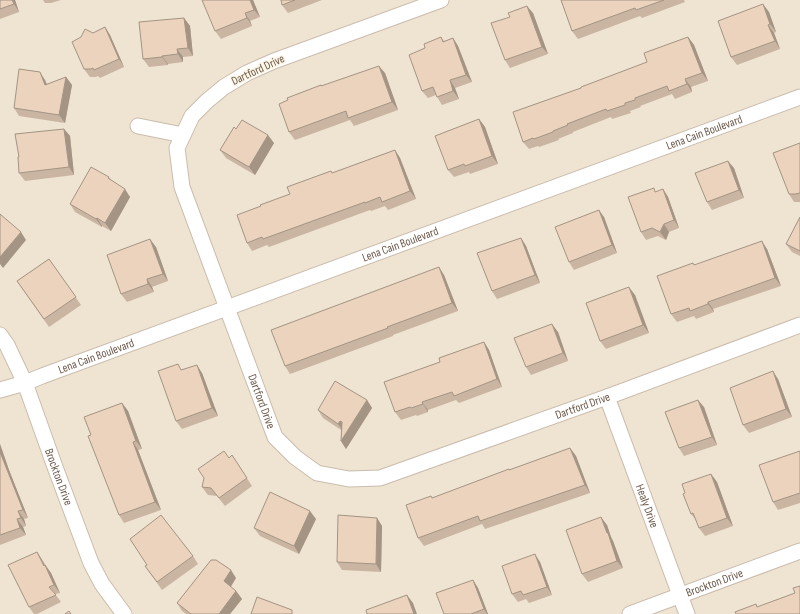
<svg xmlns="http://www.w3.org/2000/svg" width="800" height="614" font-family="'Sofia Sans Condensed',sans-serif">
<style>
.residential{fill:#efe4d1}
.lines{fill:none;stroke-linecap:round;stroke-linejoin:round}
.minor-casing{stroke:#cabcad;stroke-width:17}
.minor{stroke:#fff;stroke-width:15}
.wall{fill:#cab5a3}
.shaded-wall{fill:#a49484}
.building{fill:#ebd3bd;stroke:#a49484}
.labels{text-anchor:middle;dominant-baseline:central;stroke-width:3;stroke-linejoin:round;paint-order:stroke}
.street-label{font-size:12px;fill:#6d5a4c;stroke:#fcf6e7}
</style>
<rect width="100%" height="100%" fill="#f9f1e2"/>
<!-- residential -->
<rect class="residential" x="0" y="0" width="800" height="614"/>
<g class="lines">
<!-- minor casing -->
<g class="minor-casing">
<g id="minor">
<path id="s1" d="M441 0 274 61 247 73 224 87 207 101 192 116 177 148 182 187 275 437 295 457 317 473 349 479 380 478 607 397 800 325"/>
<path d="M138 126 183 135"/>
<path id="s2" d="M0 335 7 345 25 383 55 467 91 563 102 584 124 614"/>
<path id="s3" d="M0 390 25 383 42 376 800 97"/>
<path id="s4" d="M607 397 687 614"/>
<path id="s5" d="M630 614 800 551"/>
</g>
</g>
<!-- minor -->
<use href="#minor" class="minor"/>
</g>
<!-- wall -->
<g class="wall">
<path d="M0 0H15L19 12 0 19Z"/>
<path d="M43 0H61L51 3H45Z"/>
<path d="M253 0 260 17 250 21 252 26 221 39 215 31Z"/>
<path d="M281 0H322L288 13 282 5Z"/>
<path d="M561 0H684L685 2 642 18 640 16 578 39 572 31Z"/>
<path d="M769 12 776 32 774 33 780 49 737 65 731 57Z"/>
<path d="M533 13 548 54 510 68 505 60Z"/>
<path d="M184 18 190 26 193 56 183 57V62L168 64V65L149 67 143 59Z"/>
<path d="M105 27 110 35 124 67 100 78 98 76 96 77H90L84 69 93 33Z"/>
<path d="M441 37 444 41 453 38 458 46 472 82 455 88 459 99 442 105 436 95 428 98 422 91 425 48Z"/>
<path d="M688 37 694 45 708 81 691 87 692 92 675 99 672 94 640 106 641 107 630 111 631 113 612 119 611 117 573 132V133L558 139 559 140 539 147 538 146 529 149 523 142 581 88 647 62Z"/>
<path d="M385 73 398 110 354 126 350 120 295 140 289 132 288 100 321 85V86Z"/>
<path d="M66 77 72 85 65 123 19 116 14 108 45 80 47 84Z"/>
<path d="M479 119 485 127 498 164 470 174 469 172 454 177 448 170Z"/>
<path d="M64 129 70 136 74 175 25 181 19 173V157Z"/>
<path d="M236 129 274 143 255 175 226 158 220 150Z"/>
<path d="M800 143V202H794L789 194Z"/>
<path d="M395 150 400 158 416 199 388 210 385 206 371 211 370 210 269 247 267 245 252 251 247 243 261 206 290 194 332 173Z"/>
<path d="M734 168 744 198 712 210 707 202Z"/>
<path d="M109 177 111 180 130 197 111 231 102 226V227L75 212 70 204Z"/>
<path d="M663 189 668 197 679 228 669 232 666 240 658 236 646 240 641 232 656 192Z"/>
<path d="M604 217 617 253 574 270 569 262Z"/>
<path d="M800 217V256L792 252 786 244Z"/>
<path d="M521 238 526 246 540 283 497 299 492 291Z"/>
<path d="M156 247 168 281 152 287 154 292 127 302 121 294Z"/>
<path d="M767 249 781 286 713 309 714 312 696 319 694 316 677 322 671 314 695 265Z"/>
<path d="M49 259 81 305 49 327 17 281Z"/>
<path d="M444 275 458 311 393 335V336L290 374 285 366Z"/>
<path d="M635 295 649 333 606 349 600 341Z"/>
<path d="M558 332 568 361 531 375 526 367Z"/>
<path d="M484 342 489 350 502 387 459 403 456 400 428 410V412L417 416 416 415 401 420 395 412 440 362Z"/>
<path d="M183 370 202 373 218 416 182 429 176 421Z"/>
<path d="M778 379 792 417 749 433 743 425Z"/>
<path d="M367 400 372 408 346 449 341 441V430L323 418 318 410Z"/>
<path d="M122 403 128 411 142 449 138 450 161 510 124 523 119 515 91 435Z"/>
<path d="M704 407 717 445 684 456 679 448Z"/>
<path d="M0 444 9 470 28 518 24 519 26 526 23 527 26 535 0 545Z"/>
<path d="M570 448 576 456 590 493 485 529 482 524 424 546 418 538 433 498Z"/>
<path d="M800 451V503L778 510 773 502Z"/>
<path d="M232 455 252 486 225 506 217 496 208 495 202 487 229 458Z"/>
<path d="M711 474 717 482 733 526 705 536 699 528 697 521 691 514Z"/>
<path d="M377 518 382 526 381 572 342 570 337 562Z"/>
<path d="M316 519 299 554 260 536 254 528Z"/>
<path d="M607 525 611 537 613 541 623 568 588 582 582 574Z"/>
<path d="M37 552 51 573 60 593 55 594 61 602 37 614H34L29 607Z"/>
<path d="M193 556 198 564 162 590 145 566 147 565Z"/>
<path d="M540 562 552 595 529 603 526 599 518 602 512 594Z"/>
<path d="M236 578 231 587 236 591 242 599 230 614H186L182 611 177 603Z"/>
<path d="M473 580 478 588 488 614H444Z"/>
</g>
<!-- shaded-wall -->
<g class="shaded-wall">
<path d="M12 0H15L19 12 14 4Z"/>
<path d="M250 0H253L260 17 254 10Z"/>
<path d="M763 4 769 12 776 32 770 24Z"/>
<path d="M527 6 533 13 548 54 542 47Z"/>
<path d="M245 13 250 21 252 26 247 18Z"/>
<path d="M184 18 190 26 193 56 188 48Z"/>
<path d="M768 25 774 33 780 49 775 41Z"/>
<path d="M105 27 110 35 124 67 119 59Z"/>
<path d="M688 37 694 45 708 81 702 73Z"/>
<path d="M453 38 458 46 472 82 466 75Z"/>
<path d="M177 49 183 57V62L178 54Z"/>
<path d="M162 56 168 64V65L162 57Z"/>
<path d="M379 66 385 73 398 110 392 102Z"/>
<path d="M40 72 45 80 50 93 45 85Z"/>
<path d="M66 77 72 85 65 123 59 115Z"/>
<path d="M685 79 691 87 692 92 687 84Z"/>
<path d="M450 80 455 88 459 99 453 91Z"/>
<path d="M479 119 485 127 498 164 492 156Z"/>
<path d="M64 129 70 136 74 175 69 167Z"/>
<path d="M268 135 274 143 255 175 249 167Z"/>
<path d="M395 150 400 158 416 199 410 191Z"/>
<path d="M728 161 734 168 744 198 739 190Z"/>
<path d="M125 189 130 197 111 231 105 223Z"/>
<path d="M663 189 668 197 679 228 674 220Z"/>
<path d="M599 210 604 217 617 253 612 245Z"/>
<path d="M97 218 102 226V227L96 219Z"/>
<path d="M664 224 669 232 666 240 660 232Z"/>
<path d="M21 232 26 240 3 268 0 264V257Z"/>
<path d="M521 238 526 246 540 283 535 275Z"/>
<path d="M150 239 156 247 168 281 163 274Z"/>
<path d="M762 241 767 249 781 286 775 278Z"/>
<path d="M439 267 444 275 458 311 452 303Z"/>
<path d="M147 279 152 287 154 292 148 284Z"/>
<path d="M629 287 635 295 649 333 643 325Z"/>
<path d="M708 302 713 309 714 312 708 304Z"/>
<path d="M552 324 558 332 568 361 563 353Z"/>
<path d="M484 342 489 350 502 387 497 379Z"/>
<path d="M197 365 202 373 218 416 212 408Z"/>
<path d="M773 371 778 379 792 417 786 409Z"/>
<path d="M367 400 372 408 346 449 341 441Z"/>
<path d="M698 400 704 407 717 445 712 437Z"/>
<path d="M422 402 428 410V412L423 404Z"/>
<path d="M122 403 128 411 142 449 136 441Z"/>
<path d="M340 421 346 429 344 432 338 424Z"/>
<path d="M133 442 138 450 161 510 155 502Z"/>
<path d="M0 444 9 470 28 518 23 510 4 462 0 452Z"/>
<path d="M570 448 576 456 590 493 585 485Z"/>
<path d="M711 474 717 482 733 526 727 518Z"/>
<path d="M18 511 24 519 26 526 21 518Z"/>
<path d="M310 511 316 519 299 554 294 546Z"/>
<path d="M601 517 607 525 611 537 613 541 623 568 617 561Z"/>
<path d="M377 518 382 526 381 572 376 564Z"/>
<path d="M17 519 23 527 26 535 20 528Z"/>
<path d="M37 552 42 560 48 572 45 565 51 573 60 593 54 585Z"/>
<path d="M535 554 540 562 552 595 547 587Z"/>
<path d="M231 570 236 578 229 589 224 581Z"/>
<path d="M473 580 478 588 488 614H487L484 609Z"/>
<path d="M236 591 242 599 230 614H219Z"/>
<path d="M407 595 413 603 417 614H414Z"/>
</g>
<!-- building -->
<g class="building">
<path d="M0 0H12L14 4 0 9Z"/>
<path d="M202 0H250L254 10 245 13 247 18 215 31Z"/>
<path d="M281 0H295L282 5Z"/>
<path d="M561 0H664L636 10 635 8 572 31Z"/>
<path d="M763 4 770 24 768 25 775 41 731 57 718 21Z"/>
<path d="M527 6 542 47 505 60 491 23 510 17 508 13Z"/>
<path d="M184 18 188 48 177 49 178 54 162 56V57L143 59 139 22Z"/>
<path d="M105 27 119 59 94 70 93 68 91 69H84L72 42 81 37 85 29 93 33Z"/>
<path d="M441 37 443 42 453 38 466 75 450 80 453 91 437 97 433 87 422 91 409 55 425 48 424 44Z"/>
<path d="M688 37 702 73 685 79 687 84 669 91 667 86 635 98V100L625 103V105L607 111 606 109 567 124 568 125 553 131V132L534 139 533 138 523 142 513 112 581 88V87L647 62 644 53Z"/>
<path d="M379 66 392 102 348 118 346 111 289 132 279 104 288 100 287 98 321 85V86Z"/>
<path d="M19 69 40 72 45 85 66 77 59 115 14 108Z"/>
<path d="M479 119 492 156 465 166 464 164 448 170 435 136Z"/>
<path d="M242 120 268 135 249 167 220 150 234 127 236 129Z"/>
<path d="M64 129 69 167 19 173 18 157H19L15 134Z"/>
<path d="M800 143V193L795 194H789L773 153Z"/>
<path d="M395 150 410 191 382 202 380 197 365 203V202L263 239 262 237 247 243 237 215 261 206 260 205 290 194 287 187 331 171 332 173Z"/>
<path d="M728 161 739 190 707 202 695 173Z"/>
<path d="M91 167 109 177 108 178 125 189 105 223 97 218 96 219 70 204Z"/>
<path d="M654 188 655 192 663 189 674 220 664 224 660 232 652 228 641 232 628 197Z"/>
<path d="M599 210 612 245 569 262 555 227Z"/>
<path d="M0 214 21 232 0 257Z"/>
<path d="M800 217V251L786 244Z"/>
<path d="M521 238 535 275 492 291 477 253Z"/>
<path d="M150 239 163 274 147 279 148 284 121 294 107 255Z"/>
<path d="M762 241 775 278 708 302V304L690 311 689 308 671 314 657 276 693 263 694 265Z"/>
<path d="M49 259 76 297 44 319 17 281Z"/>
<path d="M439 267 452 303 387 327 388 328 285 366 271 330Z"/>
<path d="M629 287 643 325 600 341 586 303Z"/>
<path d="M552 324 563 353 526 367 514 338Z"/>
<path d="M484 342 497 379 454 396 452 392 422 402 423 404 411 408 410 407 395 412 384 382 440 362 439 358Z"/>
<path d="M178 364 181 370 197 365 212 408 176 421 158 371Z"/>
<path d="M773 371 786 409 743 425 730 388Z"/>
<path d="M335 381 367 400 341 441 342 422 340 421 338 424 318 410Z"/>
<path d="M698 400 712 437 679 448 665 412Z"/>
<path d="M122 403 136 441 133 442 155 502 119 515 88 436 91 435 84 417Z"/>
<path d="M570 448 585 485 480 521 478 516 418 538 406 505 431 496 432 498 509 469V470Z"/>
<path d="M224 451 229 458 232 455 247 478 219 498 211 488 202 487 204 478 198 469Z"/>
<path d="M800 451V493L773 502 759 465Z"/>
<path d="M0 452 23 510 18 511 21 518 17 519 20 528 0 535Z"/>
<path d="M711 474 727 518 699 528 693 513 691 514 683 494 685 493 682 484Z"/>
<path d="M270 492 310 511 294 546 254 528Z"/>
<path d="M161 515 193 556 157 582 145 566 147 565 130 539Z"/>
<path d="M338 515 377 518 376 564 337 562Z"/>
<path d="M601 517 607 533H608L617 561 582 574 566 530Z"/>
<path d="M37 552 44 566 45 565 54 585 49 587 56 595 29 607 8 565Z"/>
<path d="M535 554 547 587 523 595 521 591 512 594 502 566Z"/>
<path d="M211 560H216L231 570 224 581 236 591 219 614H191L177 603Z"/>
<path d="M473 580 484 609 471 614H444L436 593Z"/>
<path d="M800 586V614H736L735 612 756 604 757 607 795 593 793 588Z"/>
<path d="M407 595 414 614H367L366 610Z"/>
<path d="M257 597 292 610V614H251Z"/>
<path d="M69 611 71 614H65Z"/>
</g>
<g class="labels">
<!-- street labels -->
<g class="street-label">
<text transform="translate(258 70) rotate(-25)">Dartford Drive</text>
<text stroke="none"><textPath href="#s3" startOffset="750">Lena Cain Boulevard</textPath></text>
<text stroke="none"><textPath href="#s3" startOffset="426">Lena Cain Boulevard</textPath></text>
<text stroke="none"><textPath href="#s3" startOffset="102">Lena Cain Boulevard</textPath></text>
<text stroke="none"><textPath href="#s1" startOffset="581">Dartford Drive</textPath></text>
<text stroke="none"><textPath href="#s1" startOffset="953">Dartford Drive</textPath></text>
<text stroke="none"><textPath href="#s2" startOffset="154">Brockton Drive</textPath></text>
<text stroke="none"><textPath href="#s4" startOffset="116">Healy Drive</textPath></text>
<text stroke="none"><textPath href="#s5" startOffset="90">Brockton Drive</textPath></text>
</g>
</g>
</svg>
